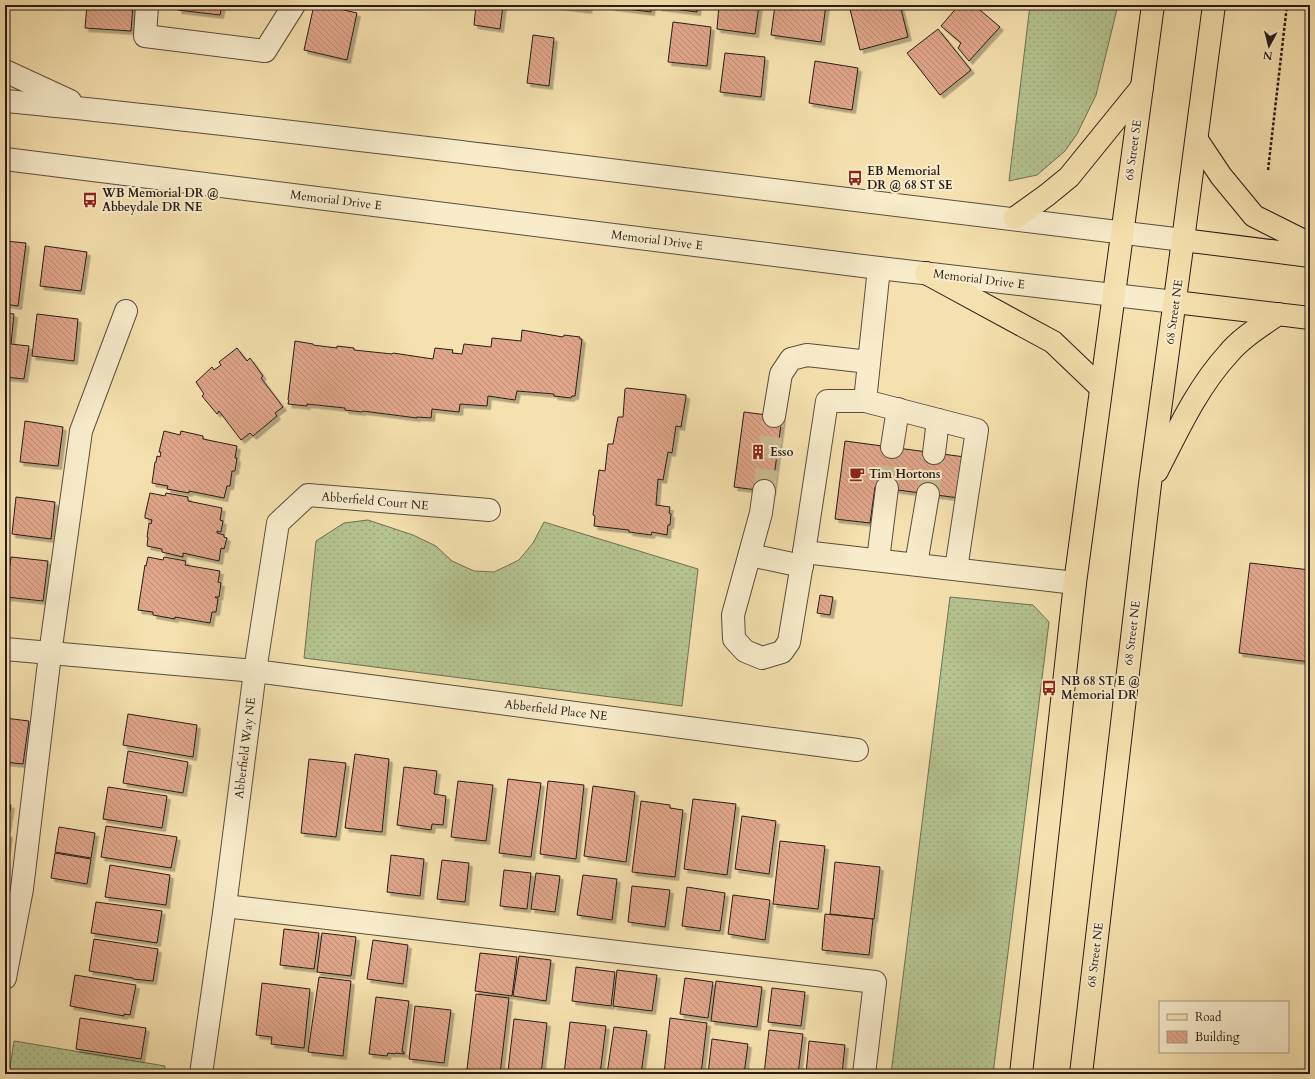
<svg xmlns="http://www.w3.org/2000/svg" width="1315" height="1079" font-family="Cardo,serif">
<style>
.grass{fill:url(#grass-dots);stroke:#6f7054}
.building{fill:url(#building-back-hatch);stroke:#291c17;filter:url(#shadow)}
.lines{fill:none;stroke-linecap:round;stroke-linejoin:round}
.minor-tunnel{stroke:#ccba91;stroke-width:22;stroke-dasharray:22 11;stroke-linecap:butt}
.minor-casing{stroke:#5c4d3d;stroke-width:24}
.major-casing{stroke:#291c17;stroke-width:24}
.path{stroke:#291c17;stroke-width:2.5;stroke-dasharray:3 2;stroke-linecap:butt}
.minor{stroke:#f8eccb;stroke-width:22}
.major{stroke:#f5e1af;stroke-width:22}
.labels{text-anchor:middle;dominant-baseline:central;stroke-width:4;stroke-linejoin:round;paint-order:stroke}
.street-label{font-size:12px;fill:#291c17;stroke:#f8eccb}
.poi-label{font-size:12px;font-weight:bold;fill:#291c17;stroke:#f8eccb;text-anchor:start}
</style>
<defs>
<pattern id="grass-dots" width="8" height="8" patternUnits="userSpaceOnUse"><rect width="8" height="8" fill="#b5c490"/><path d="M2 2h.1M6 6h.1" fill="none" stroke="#9ca87b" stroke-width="1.8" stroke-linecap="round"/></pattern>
<pattern id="building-back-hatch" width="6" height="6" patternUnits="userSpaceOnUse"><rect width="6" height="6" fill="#e0a68a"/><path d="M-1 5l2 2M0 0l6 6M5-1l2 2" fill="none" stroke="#c08e76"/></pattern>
<filter id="shadow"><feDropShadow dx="3.5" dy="3.5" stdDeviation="0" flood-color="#0004"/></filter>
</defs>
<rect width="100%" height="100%" fill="#f5e1af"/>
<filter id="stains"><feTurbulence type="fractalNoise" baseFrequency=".005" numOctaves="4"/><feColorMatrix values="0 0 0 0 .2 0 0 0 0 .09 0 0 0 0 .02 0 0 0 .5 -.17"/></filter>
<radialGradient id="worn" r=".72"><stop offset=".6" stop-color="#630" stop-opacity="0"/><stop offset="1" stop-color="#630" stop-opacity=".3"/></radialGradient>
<!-- grass -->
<g class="grass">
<path d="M1030 5H1118L1096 95 1077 134 1065 151 1037 175 1009 181Z"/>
<path d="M368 520 413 535 436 546 452 561 474 571 494 572 519 560 533 543 544 522 698 569 682 706 304 658 316 541 344 523Z"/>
<path d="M950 597 1033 605 1049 622 993 1074H891Z"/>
<path d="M14 1041 165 1066 164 1074H9Z"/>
</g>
<!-- building -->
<g class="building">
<path d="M87 5H133L131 31 85 28Z"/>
<path d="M178 5H222L220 15 178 10Z"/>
<path d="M314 5H322L357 13 347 60 304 50Z"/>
<path d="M476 5H503L500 29 474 25Z"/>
<path d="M550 5H589L588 10Z"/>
<path d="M612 5H652L651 12 612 7Z"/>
<path d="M658 5H698L697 12 658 7Z"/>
<path d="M719 5H759L755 34 717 29Z"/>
<path d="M775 5H826L821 42 771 35Z"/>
<path d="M849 5H900L908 37 860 50Z"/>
<path d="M959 5H974L1000 27 969 61 958 48 961 43 941 26Z"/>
<path d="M673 22 711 27 707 66 668 62Z"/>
<path d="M938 29 971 70 940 95 907 53Z"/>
<path d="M533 35 554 38 549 86 527 83Z"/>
<path d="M725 53 765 57 761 97 720 92Z"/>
<path d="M815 61 858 68 852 110 809 103Z"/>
<path d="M5 241 26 243 18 306 5 304Z"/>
<path d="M45 246 87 252 81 291 40 286Z"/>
<path d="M5 313 14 314 11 344 29 346 24 379 5 377Z"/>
<path d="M37 314 78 319 74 361 32 356Z"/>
<path d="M522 330 563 337 564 335 580 337V339H582L575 396H572L571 398 554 396V394L517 391 515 400 488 396 487 406 460 404 459 412 432 409 431 418 417 417V418L363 411 362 412 345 410V408L307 404V406L288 404 289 400H288L295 341 313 344V345L337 348V346L354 348V350L392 354 393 353 433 359 435 348 453 350 452 353 462 354 464 344 491 347 492 338 521 341Z"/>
<path d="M237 348 247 361 250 358 263 376 261 378 283 407 275 413 277 416 253 436 250 433 241 440 219 411 217 414 202 396 204 394 196 382 212 367 214 370 221 365 219 362Z"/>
<path d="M627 388 686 395V397L681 427 676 426 672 453 668 452 663 480 658 479 656 505 670 507 669 513 671 514 670 525H668L667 535 652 532 651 535 629 532V530L594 526 595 516 593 515 599 470 605 471 608 444H613L618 417H623L625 389Z"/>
<path d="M744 412 782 417 772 492 734 487Z"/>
<path d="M25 421 63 427 58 466 20 462Z"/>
<path d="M164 431 180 435 181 431 203 436V439L237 446 235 458H237L235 471H232L230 486H227L224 498 189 491V493L167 489 168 486 152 483 155 462H156L157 456 160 457 161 452H159Z"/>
<path d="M845 441 965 457 959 498 875 487 870 523 835 519Z"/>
<path d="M150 493 165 496 166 493 188 497V501L222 508 220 520 223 521 221 532 217 531V533L224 535V537L227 538 224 549 221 548 219 561 183 553V557L162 552V549L147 546 148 537H147L149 523 151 524 152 520 145 518V515Z"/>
<path d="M16 497 55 502 51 539 12 534Z"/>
<path d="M11 557 48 561 43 601 6 597Z"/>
<path d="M148 557 163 560 164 557 186 561 185 565 220 571 218 582 221 583 219 597H215L218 599 216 612H212L210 623 175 617V619L153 615V612L138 610 145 565 146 566Z"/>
<path d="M1250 563 1310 570V662L1239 653Z"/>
<path d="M820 595 833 597 830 615 817 613Z"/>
<path d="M128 714 197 725 193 757 123 745Z"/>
<path d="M5 718 29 721 23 764 5 762Z"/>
<path d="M128 751 188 762 183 793 123 783Z"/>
<path d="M355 754 389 759 382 832 345 828Z"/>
<path d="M309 759 346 763 336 837 301 833Z"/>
<path d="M404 767 437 771 434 794 446 796 443 825 432 824 431 830 397 825Z"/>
<path d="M508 779 541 783 531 857 499 853Z"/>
<path d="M458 781 493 785 486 841 451 837Z"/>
<path d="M548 781 584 785 576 859 540 854Z"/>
<path d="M593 786 635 792 626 862 584 856Z"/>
<path d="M108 787 167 796 162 828 103 819Z"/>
<path d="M693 799 736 804 727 875 684 869Z"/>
<path d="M641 801 670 805V808L683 810 675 877 632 872Z"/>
<path d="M5 804 11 805 7 829H5Z"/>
<path d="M742 816 776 821 769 874 735 869Z"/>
<path d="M106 826 177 837 171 868 101 857Z"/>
<path d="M59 827 95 833 91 858 55 852Z"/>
<path d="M5 833 9 834 5 860Z"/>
<path d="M780 841 825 846 818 909 773 904Z"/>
<path d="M55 853 91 859 87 884 51 878Z"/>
<path d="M391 855 424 859 420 896 387 892Z"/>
<path d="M442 860 469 863 465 902 437 899Z"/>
<path d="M835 862 880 867 874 919 830 914Z"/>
<path d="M110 865 170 875 166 905 105 897Z"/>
<path d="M504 870 531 873 527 909 500 906Z"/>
<path d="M536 873 560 876 555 912 531 909Z"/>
<path d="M583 875 617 879 612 920 577 915Z"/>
<path d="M632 886 670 890 665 927 628 922Z"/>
<path d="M687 887 725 893 720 931 682 926Z"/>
<path d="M733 895 770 900 765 940 728 934Z"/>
<path d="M96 902 162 911 157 943 91 933Z"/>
<path d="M825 914 873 919 869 955 822 950Z"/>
<path d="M284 929 319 933 314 969 280 965Z"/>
<path d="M322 933 356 937 351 976 317 972Z"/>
<path d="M94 939 158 949 153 981 133 979V978L89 971Z"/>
<path d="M373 940 408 945 403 984 367 979Z"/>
<path d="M480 953 517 957 512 996 475 991Z"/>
<path d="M519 956 551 960 546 1001 513 996Z"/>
<path d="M576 967 615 972 611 1006 572 1001Z"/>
<path d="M617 970 657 975 652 1011 613 1006Z"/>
<path d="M75 975 136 985 130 1015 124 1014V1016L70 1006Z"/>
<path d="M319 977 351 981 343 1056 308 1052Z"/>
<path d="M685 978 713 982 708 1018 680 1014Z"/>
<path d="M716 981 762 987 757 1027 711 1021Z"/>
<path d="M262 983 310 989 304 1048 271 1044 272 1037 256 1035Z"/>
<path d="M772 988 805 992 801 1026 768 1022Z"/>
<path d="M476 994 509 998 500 1074 467 1069Z"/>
<path d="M376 997 409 1001 402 1052H404V1054L395 1053V1054L388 1053 387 1056 369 1054Z"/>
<path d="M415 1006 451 1010 444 1063 409 1059Z"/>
<path d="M80 1018 146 1028 141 1059 76 1049Z"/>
<path d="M670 1018 707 1023 701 1074H664Z"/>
<path d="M514 1019 547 1023 541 1074H526L508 1071Z"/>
<path d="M570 1022 606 1026 600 1074H564Z"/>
<path d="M614 1027 647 1031 641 1074H607Z"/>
<path d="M769 1030 803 1034 798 1074H764Z"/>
<path d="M712 1039 748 1044 744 1074H708Z"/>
<path d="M809 1041 845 1045 842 1074H806Z"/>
</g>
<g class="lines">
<!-- minor-tunnel -->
<g class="minor-tunnel">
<path d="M887 488 892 447"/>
<path d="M764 491 774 416"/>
<path d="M928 494 934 453"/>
</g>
<!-- minor casing -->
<g class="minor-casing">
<g id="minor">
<path d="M147 5 145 36 265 51 294 5"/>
<path d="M5 71 70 101"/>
<path d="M5 101C177 117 349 139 520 159 741 185 962 211 1183 240"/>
<path d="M5 159 879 268 1175 302"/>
<path d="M879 268 865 401H827L804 552 1075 583"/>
<path d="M865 401 977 430 956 569"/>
<path d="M774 416 781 374 791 359 807 355 869 362"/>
<path d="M892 447 898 409"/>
<path d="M934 453 938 420"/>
<path d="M764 491 761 513 733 615 734 639 745 651 762 658 782 652 789 642 804 552"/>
<path d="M750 555 802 566"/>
<path d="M878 560 887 488"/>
<path d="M916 564 928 494"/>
<path d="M5 649 255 671 857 750"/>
<path d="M225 906 875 982 864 1074"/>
<path d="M5 978 22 889 50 654 81 431 126 311"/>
<path d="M201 1074 225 906 255 671 278 523 308 495 489 510"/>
</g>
</g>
<!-- major casing -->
<g class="major-casing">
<g id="major">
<path d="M1197 140 1221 176 1254 216 1310 244"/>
<path d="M1015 218 1047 195 1069 177 1142 87"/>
<path d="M1183 240 1310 256"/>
<path d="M926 273 1053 342 1100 387"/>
<path d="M1175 302 1310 318"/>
<path d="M1157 471C1178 430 1197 388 1228 354 1241 338 1261 326 1278 314"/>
<path d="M1021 1074 1075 583 1153 5"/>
<path d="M1081 1074 1150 484 1183 240 1214 5"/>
</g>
</g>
<!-- path -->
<path class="path" d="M1268 170 1287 5"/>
<!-- minor -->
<use href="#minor" class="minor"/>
<!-- major -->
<use href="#major" class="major"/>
</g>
<!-- icons -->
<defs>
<g id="bus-bare" transform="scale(1.2)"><path d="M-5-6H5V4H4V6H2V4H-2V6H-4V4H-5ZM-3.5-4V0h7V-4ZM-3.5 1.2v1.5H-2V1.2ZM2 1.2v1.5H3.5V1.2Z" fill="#8f2418" stroke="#f8eccb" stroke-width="2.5" paint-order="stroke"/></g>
<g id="building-bare" transform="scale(1.2)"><path d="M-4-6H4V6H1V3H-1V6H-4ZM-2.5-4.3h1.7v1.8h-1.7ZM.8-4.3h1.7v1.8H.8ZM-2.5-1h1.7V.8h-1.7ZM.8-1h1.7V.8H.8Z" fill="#8f2418" stroke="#f8eccb" stroke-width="2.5" paint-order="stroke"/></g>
<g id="cafe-bare" transform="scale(1.2)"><path d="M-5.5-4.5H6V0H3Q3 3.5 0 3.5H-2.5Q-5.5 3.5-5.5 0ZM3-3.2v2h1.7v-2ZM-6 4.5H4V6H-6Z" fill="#8f2418" stroke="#f8eccb" stroke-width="2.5" paint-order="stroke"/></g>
</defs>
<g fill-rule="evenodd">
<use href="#bus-bare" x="855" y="178"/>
<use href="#bus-bare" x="90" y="200"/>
<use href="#building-bare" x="758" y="452"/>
<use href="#cafe-bare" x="857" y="474"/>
<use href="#bus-bare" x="1049" y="688"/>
</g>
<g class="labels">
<!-- street labels -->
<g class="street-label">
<text transform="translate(1133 150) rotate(-82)">68 Street SE</text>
<text transform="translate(336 200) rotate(7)">Memorial Drive E</text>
<text transform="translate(657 240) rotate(7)">Memorial Drive E</text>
<text transform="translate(979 279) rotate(7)">Memorial Drive E</text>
<text transform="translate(1174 312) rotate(-82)">68 Street NE</text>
<text transform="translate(375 501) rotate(5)">Abberfield Court NE</text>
<text transform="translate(1132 633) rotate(-83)">68 Street NE</text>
<text transform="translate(556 710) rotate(7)">Abberfield Place NE</text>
<text transform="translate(245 748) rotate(-83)">Abberfield Way NE</text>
<text transform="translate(1095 955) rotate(-83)">68 Street NE</text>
</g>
<!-- poi labels -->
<g class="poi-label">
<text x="867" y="171">EB Memorial<tspan x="867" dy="14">DR @ 68 ST SE</tspan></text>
<text x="102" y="193">WB Memorial DR @<tspan x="102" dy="14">Abbeydale DR NE</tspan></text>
<text x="770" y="452">Esso</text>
<text x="869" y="474">Tim Hortons</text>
<text x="1061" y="681">NB 68 ST E @<tspan x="1061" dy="14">Memorial DR</tspan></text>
</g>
</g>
<!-- margin -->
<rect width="1315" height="1079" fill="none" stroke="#f5e1af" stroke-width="20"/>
<rect x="6" y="6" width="1303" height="1067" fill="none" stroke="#291c17" stroke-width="2"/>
<rect x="10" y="10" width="1295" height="1059" fill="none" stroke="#291c17"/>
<!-- legend -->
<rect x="1159" y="1001" width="130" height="52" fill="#f8eccb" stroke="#a59983"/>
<rect x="1167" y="1014" width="20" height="6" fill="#f5e1af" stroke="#a59983"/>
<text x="1195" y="1021" font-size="12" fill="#291c17">Road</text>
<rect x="1167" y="1031" width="20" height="12" fill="url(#building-back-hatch)" stroke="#a59983"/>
<text x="1195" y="1041" font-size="12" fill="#291c17">Building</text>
<!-- north arrow -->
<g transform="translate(1269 46) rotate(187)" stroke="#f8eccb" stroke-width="3" paint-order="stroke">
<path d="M0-3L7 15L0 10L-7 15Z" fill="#291c17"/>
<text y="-6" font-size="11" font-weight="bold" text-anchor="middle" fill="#291c17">N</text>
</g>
<rect width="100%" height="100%" filter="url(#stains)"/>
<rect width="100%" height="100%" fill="url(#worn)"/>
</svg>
